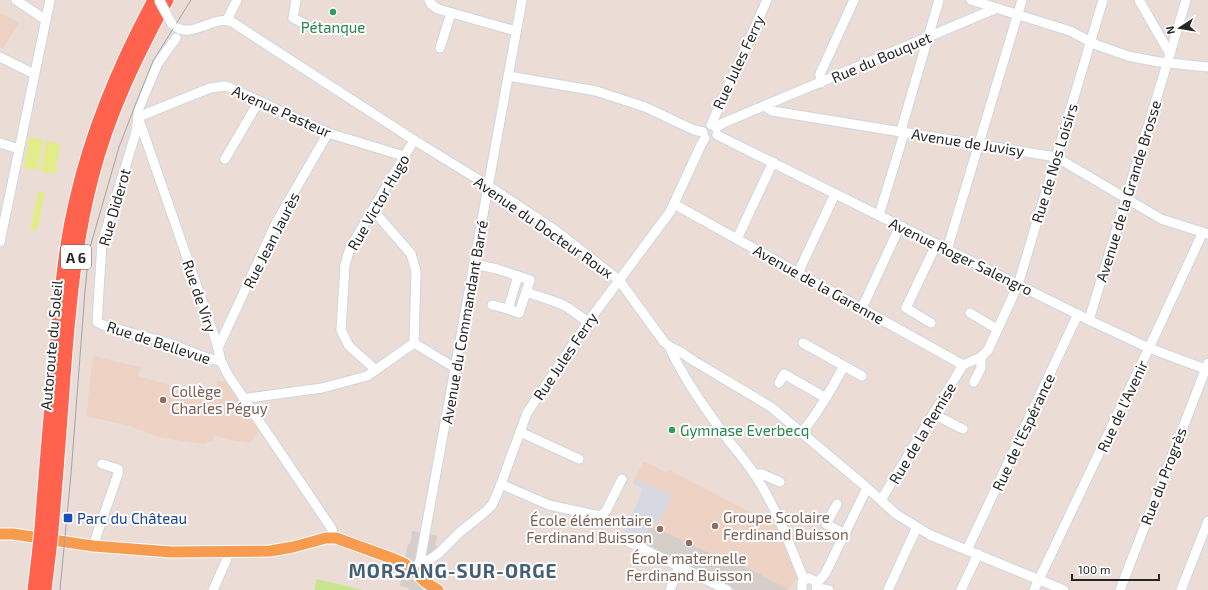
<svg xmlns="http://www.w3.org/2000/svg" width="1208" height="590" font-family="'Exo 2',sans-serif">
<style>
.industrial{fill:#d8d8e2}
.education{fill:#eed3c4}
.green{fill:#c7e58f}
.pitch{fill:#e2ed8a}
.plaza{fill:#d6cec9}
.lines{fill:none;stroke-linecap:round;stroke-linejoin:round}
.minor-casing{stroke:#ccd7e1;stroke-width:11}
.major-casing{stroke:#fff;stroke-width:13}
.highway-casing{stroke:#fff;stroke-width:15}
.minor{stroke:#fff;stroke-width:9}
.major{stroke:#f79b4f;stroke-width:11}
.highway{stroke:#ff624d;stroke-width:13}
.tram{stroke:#9aa5b2;stroke-width:1}
.minor-bridge-casing{stroke:#ccd7e1;stroke-width:11;stroke-linecap:butt}
.highway-bridge-casing{stroke:#fff;stroke-width:15;stroke-linecap:butt}
.minor-bridge{stroke:#fff;stroke-width:9}
.highway-bridge{stroke:#ff624d;stroke-width:13}
.leisure-dot{fill:#2e9e5b;stroke:#fff;stroke-width:1.5}
.education-dot{fill:#8d6e63;stroke:#fff;stroke-width:1.5}
.transit-dot{fill:#1a4fb4;stroke:#fff;stroke-width:1.5}
.labels{text-anchor:middle;dominant-baseline:central;stroke-width:4;stroke-linejoin:round;paint-order:stroke}
.shield{fill:#fff;stroke:#676767;stroke-width:1}
.shield-label{font-size:14px;font-weight:bold;fill:#262626}
.leisure-label{font-size:15px;fill:#27864d;stroke:#fff}
.street-label{font-size:15px;fill:#262626;stroke:#fff}
.education-label{font-size:15px;fill:#785e54;stroke:#fff;text-anchor:start}
.transit-label{font-size:15px;fill:#164399;stroke:#fff;text-anchor:start}
.district-label{font-size:19px;font-weight:bold;letter-spacing:1px;fill:#455f79;stroke:#fff}
</style>
<rect width="100%" height="100%" fill="#ebdcd6"/>
<!-- industrial -->
<path class="industrial" d="M635 478 672 496 660 521 650 525 642 543 626 535 625 531 643 489 633 483Z"/>
<!-- education -->
<g class="education">
<path d="M0 13 19 23 3 49 0 47Z"/>
<path d="M93 356 140 367 138 376 213 397 217 381 222 382 226 380 229 383 228 385 245 408 244 410 253 423 256 424 260 429 250 443 229 440 215 435 213 440 204 444 161 438 126 425 86 416Z"/>
<path d="M643 462H646L667 473 669 470 779 527 798 576 790 588 788 589 736 562 734 565 650 525 660 521 672 496 635 478Z"/>
</g>
<!-- green -->
<path class="green" d="M317 579 363 590H314Z"/>
<!-- pitch -->
<g class="pitch">
<path d="M29 137 43 140 38 170 24 168Z"/>
<path d="M46 141 60 144 55 174 41 172Z"/>
<path d="M38 192 45 193 37 230 30 229Z"/>
</g>
<!-- plaza -->
<g class="plaza">
<path d="M650 525 734 565 736 562 788 589 786 590H736L642 544Z"/>
<path d="M412 531 421 533 424 537 429 534 437 536 435 545 439 548 432 563 429 576 425 582 423 590H410L407 587 400 586 402 571 394 567 392 561 397 556 405 558 408 544H410Z"/>
</g>
<g class="lines">
<!-- minor casing -->
<g class="minor-casing">
<g id="minor">
<path d="M16 0 46 20"/>
<path d="M296 0 293 18 309 26"/>
<path d="M429 0 431 4 438 9 516 31"/>
<path d="M971 0 1070 31 1097 45 1128 56 1159 62 1208 67"/>
<path d="M227 20 237 0"/>
<path d="M172 24C191 42 212 14 232 22L414 140 484 183 555 230 619 280 664 342 669 346 682 353 694 361 771 407 865 486 896 514 917 527 930 535 1064 590"/>
<path d="M176 38 158 63 138 110V117L216 341 221 361 228 375 332 529 334 537"/>
<path d="M440 48 451 13"/>
<path d="M1170 54 1186 0"/>
<path d="M0 57 34 74"/>
<path d="M508 76 596 91 645 107 694 130 703 132"/>
<path d="M821 83 820 74 854 0"/>
<path d="M764 106 772 111 1056 157 1161 219 1208 234"/>
<path d="M138 117 210 88 225 86 231 88 328 133 404 156"/>
<path d="M138 118 136 132 102 243 97 322 103 325 168 343 207 358 221 361"/>
<path d="M711 125 767 0"/>
<path d="M716 128 723 123 997 8"/>
<path d="M717 135 1093 322 1149 348 1208 370"/>
<path d="M0 143 19 149"/>
<path d="M225 159 259 101"/>
<path d="M674 204 963 365"/>
<path d="M373 210 411 254 416 271 414 343"/>
<path d="M879 215 903 137 902 127 939 0"/>
<path d="M737 239 773 162"/>
<path d="M0 242 50 0"/>
<path d="M947 250 1022 0"/>
<path d="M474 264 497 269 518 276"/>
<path d="M798 273 835 194"/>
<path d="M518 276 530 280 519 313 508 309Z"/>
<path d="M526 292 559 303 567 307 588 322"/>
<path d="M492 305 508 309"/>
<path d="M862 308 900 226"/>
<path d="M970 313 997 329"/>
<path d="M1089 320 1170 54 1139 0"/>
<path d="M931 323 906 308 936 245"/>
<path d="M803 343 862 376"/>
<path d="M669 346C684 380 707 411 729 441 738 452 747 463 755 475 777 509 789 543 804 580"/>
<path d="M218 348 276 223 328 133"/>
<path d="M376 370 349 346 341 330 345 265 350 248 414 140"/>
<path d="M974 382 981 368V357"/>
<path d="M779 383 784 374 826 398"/>
<path d="M244 399 248 398 322 388 367 376 414 343 455 368"/>
<path d="M933 414 963 429"/>
<path d="M520 432 579 459"/>
<path d="M802 432C819 412 831 389 844 366"/>
<path d="M754 474H762L780 482"/>
<path d="M501 484 549 505 600 516 606 511 622 479"/>
<path d="M881 500 963 365 981 357 988 350 1018 285 1103 0"/>
<path d="M837 504 826 524 845 534"/>
<path d="M621 538 727 590"/>
<path d="M93 546 118 474V469L102 464"/>
<path d="M967 550 1078 314"/>
<path d="M420 561 429 560 439 553 459 533 486 511 492 505 498 492 527 413 588 322 670 212 701 145 705 138"/>
<path d="M414 571 420 561 522 0"/>
<path d="M816 584 825 574 867 488"/>
<path d="M817 588 829 590"/>
<path d="M213 590 226 561 228 551"/>
<path d="M670 590 679 566"/>
<path d="M802 590V582L804 580 809 578 815 581 817 586 816 590"/>
<path d="M888 590 917 527"/>
<path d="M961 590 978 554"/>
<path d="M1034 590 1149 348 1203 232"/>
<path d="M1120 590 1208 363"/>
<path d="M1181 590 1208 521"/>
</g>
</g>
<!-- major casing -->
<g class="major-casing">
<path id="major" d="M0 534H13L93 546 171 552 270 551 293 547 326 538H336L394 559 405 564 414 571 425 582 438 590"/>
</g>
<!-- highway casing -->
<g class="highway-casing">
<g id="highway">
<path d="M41 529C45 473 50 417 55 360 60 306 63 252 76 199 92 129 120 63 154 0"/>
<path d="M52 530C57 474 61 419 65 364 70 301 76 239 92 178 108 115 136 57 167 0"/>
<path d="M34 590 39 548"/>
<path d="M45 590 50 549"/>
</g>
</g>
<!-- minor -->
<use href="#minor" class="minor"/>
<!-- major -->
<use href="#major" class="major"/>
<!-- highway -->
<use href="#highway" class="highway"/>
<!-- tram -->
<path class="tram" d="M60 590 71 474 85 291 89 251 119 147 133 111 153 61 191 0"/>
<!-- minor-bridge casing -->
<g class="minor-bridge-casing">
<path id="minor-bridge" d="M159 0 172 24"/>
</g>
<!-- highway-bridge casing -->
<g class="highway-bridge-casing">
<g id="highway-bridge">
<path d="M39 548 41 529"/>
<path d="M50 549 52 530"/>
</g>
</g>
<!-- minor-bridge -->
<use href="#minor-bridge" class="minor-bridge"/>
<!-- highway-bridge -->
<use href="#highway-bridge" class="highway-bridge"/>
</g>
<!-- markers -->
<g class="leisure-dot">
<circle cx="333" cy="12" r="4"/>
<circle cx="672" cy="430" r="4"/>
</g>
<g class="education-dot">
<circle cx="163" cy="400" r="4"/>
<circle cx="715" cy="526" r="4"/>
<circle cx="660" cy="529" r="4"/>
<circle cx="689" cy="543" r="4"/>
</g>
<rect class="transit-dot" x="63" y="513" width="10" height="10" rx="2"/>
<g class="labels">
<!-- shield labels -->
<rect class="shield" x="61" y="245" width="30" height="24" rx="3"/>
<g class="shield-label">
<text x="76" y="257">A 6</text>
</g>
<!-- leisure labels -->
<g class="leisure-label">
<text x="333" y="27">Pétanque</text>
<text x="680" y="430" text-anchor="start">Gymnase Everbecq</text>
</g>
<!-- street labels -->
<g class="street-label">
<text transform="translate(881 57) rotate(-23)">Rue du Bouquet</text>
<text transform="translate(738 62) rotate(-65)">Rue Jules Ferry</text>
<text transform="translate(282 111) rotate(24)">Avenue Pasteur</text>
<text transform="translate(968 142) rotate(9)">Avenue de Juvisy</text>
<text transform="translate(1054 163) rotate(-73)">Rue de Nos Loisirs</text>
<text transform="translate(1128 191) rotate(-73)">Avenue de la Grande Brosse</text>
<text transform="translate(378 202) rotate(-60)">Rue Victor Hugo</text>
<text transform="translate(114 207) rotate(-74)">Rue Diderot</text>
<text transform="translate(544 227) rotate(35)">Avenue du Docteur Roux</text>
<text transform="translate(271 240) rotate(-63)">Rue Jean Jaurès</text>
<text transform="translate(961 256) rotate(26)">Avenue Roger Salengro</text>
<text transform="translate(819 284) rotate(29)">Avenue de la Garenne</text>
<text transform="translate(200 296) rotate(71)">Rue de Viry</text>
<text transform="translate(464 322) rotate(-80)">Avenue du Commandant Barré</text>
<text transform="translate(159 342) rotate(18)">Rue de Bellevue</text>
<text transform="translate(51 345) rotate(-85)">Autoroute du Soleil</text>
<text transform="translate(565 356) rotate(-56)">Rue Jules Ferry</text>
<text transform="translate(1122 406) rotate(-65)">Rue de l'Avenir</text>
<text transform="translate(1023 432) rotate(-65)">Rue de l'Espérance</text>
<text transform="translate(922 433) rotate(-59)">Rue de la Remise</text>
<text transform="translate(1163 476) rotate(-69)">Rue du Progrès</text>
</g>
<!-- education labels -->
<g class="education-label">
<text x="171" y="391">Collège<tspan x="171" dy="17">Charles Péguy</tspan></text>
<text x="723" y="517">Groupe Scolaire<tspan x="723" dy="17">Ferdinand Buisson</tspan></text>
<text x="652" y="520" text-anchor="end">École élémentaire<tspan x="652" dy="17">Ferdinand Buisson</tspan></text>
<text x="689" y="558" text-anchor="middle">École maternelle<tspan x="689" dy="17">Ferdinand Buisson</tspan></text>
</g>
<!-- transit labels -->
<g class="transit-label">
<text x="77" y="518">Parc du Château</text>
</g>
<!-- district labels -->
<g class="district-label">
<text x="453" y="570">MORSANG-SUR-ORGE</text>
</g>
</g>
<!-- north arrow -->
<g transform="translate(1180 28) rotate(258)" stroke="#ffffff" stroke-width="3" paint-order="stroke">
<path d="M0-3L7 15L0 10L-7 15Z" fill="#262626"/>
<text y="-6" font-size="11" font-weight="bold" text-anchor="middle" fill="#262626">N</text>
</g>
<!-- scale -->
<path d="M1072 574v6h87v-6" fill="none" stroke="#262626" stroke-width="2"/>
<text x="1078" y="574" font-size="12" fill="#262626" stroke="#ffffff" stroke-width="3" paint-order="stroke">100 m</text>
</svg>
